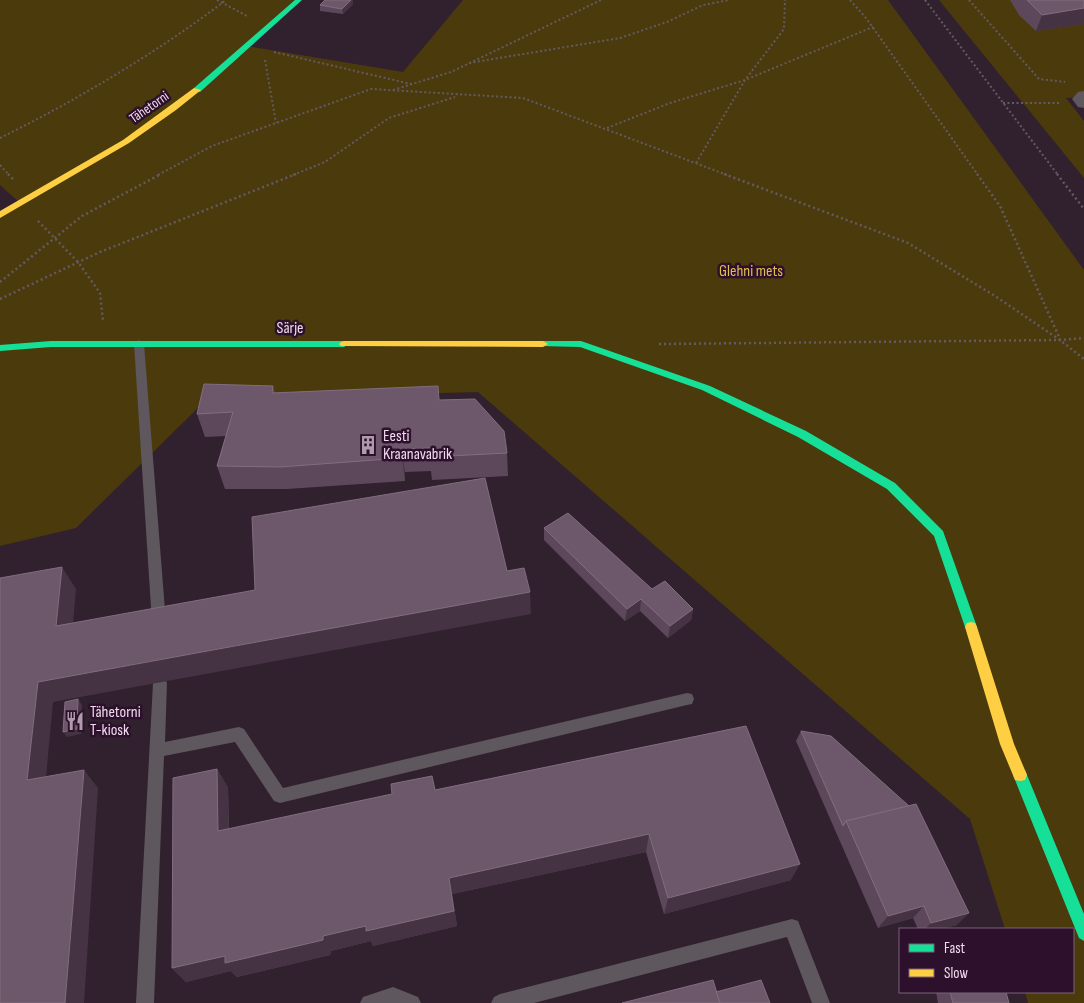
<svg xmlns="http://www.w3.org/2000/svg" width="1084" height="1003" font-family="'Sofia Sans Condensed',sans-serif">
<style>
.green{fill:#4b3a0c}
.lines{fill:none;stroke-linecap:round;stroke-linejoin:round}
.path-far1{stroke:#635a62;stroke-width:2;stroke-dasharray:2 2.5;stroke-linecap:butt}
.path{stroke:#635a62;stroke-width:2.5;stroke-dasharray:2 3;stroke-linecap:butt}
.lane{fill:#5e575d;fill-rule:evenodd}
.street{fill:#5e575d;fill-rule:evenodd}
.fast{fill:#16e098;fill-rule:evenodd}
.slow{fill:#ffcf43;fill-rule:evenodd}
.wall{fill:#5d485b}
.shaded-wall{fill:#453243}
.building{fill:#6d586b;stroke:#826d7f}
.labels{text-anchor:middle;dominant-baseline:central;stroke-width:5;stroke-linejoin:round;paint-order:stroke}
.far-street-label{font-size:14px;fill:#f1dcee;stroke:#2d102b}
.park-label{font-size:16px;fill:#e4be4f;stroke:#2d102b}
.street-label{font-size:16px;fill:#f1dcee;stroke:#2d102b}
.poi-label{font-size:16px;fill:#f1dcee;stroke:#2d102b;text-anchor:start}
</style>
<rect width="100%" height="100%" fill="#31212f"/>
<!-- green -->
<g class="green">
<path d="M0 0H299L247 46 403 72 463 0H888L1084 270V1003H1028L1025 992H1073V929H1005L970 819 478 392 206 400 76 528 0 546V215L20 203 0 185Z"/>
<path d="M939 0H1084V97L1066 98 1084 121V178Z"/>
</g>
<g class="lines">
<!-- path-far1 -->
<g class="path-far1">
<path d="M217 0 247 16"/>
<path d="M850 0 866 18 978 175"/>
<path d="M925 0 1058 175"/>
<path d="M969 0 1039 79 1065 82"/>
<path d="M274 52 411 84"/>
<path d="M265 60 276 123"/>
<path d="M469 63 620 38 667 22 703 5 729 0"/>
<path d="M393 90 451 72 601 0"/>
<path d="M1003 103H1059"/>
<path d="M607 128 670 103 745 80 873 27"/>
<path d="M0 138C77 100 158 52 226 0"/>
<path d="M696 163 745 80 784 29 785 0"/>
<path d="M0 165 9 175"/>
<path d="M158 175 212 146 371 89 523 98 727 175"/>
<path d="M293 175 325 162 389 118 455 97"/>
</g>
<!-- path -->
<g class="path">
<path d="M8 174 15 181"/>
<path d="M724 174 908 243 995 296 1060 340 1084 359"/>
<path d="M977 174 1000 206 1060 339"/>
<path d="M1057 174 1084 209"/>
<path d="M38 221 78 262 100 293 103 321"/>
<path d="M0 282 82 216 161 174"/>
<path d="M0 299 100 252 296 174"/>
<path d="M659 344 1060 340 1084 338"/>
</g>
<!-- lane -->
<g class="lane">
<path d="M139 340 144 344 166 623 164 627 159 629 154 627 152 623 134 344Z"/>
<path d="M160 677 165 679 167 683 165 742 239 727 244 729 283 788 687 693 692 694 694 699 692 704 687 705 280 803 274 801 235 742 164 756 154 1003H136L153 683 155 679Z"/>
<path d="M792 919 798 921 830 1003H812L787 937 534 1003H491L494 997 500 994Z"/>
<path d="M393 987 418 997 421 1003H360L363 997Z"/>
</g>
<!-- street -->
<path class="street" d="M1084 91V108L1078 107 1072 99 1078 92Z"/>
<!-- fast -->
<g class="fast">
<path d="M295 0H302L200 92H194V88Z"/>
<path d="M51 341H344L349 344 344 347H51L0 351V345Z"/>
<path d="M543 341H581L710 386 806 431 895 483 943 531 977 627 975 631 971 632 967 631 965 627 934 536 887 489 798 437 702 390 580 347 540 346 538 344 540 342Z"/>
<path d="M1020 769 1025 770 1027 775 1084 914V941L1079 938 1013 775 1015 770Z"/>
</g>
<!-- slow -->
<g class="slow">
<path d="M194 88 201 90 176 110 129 143 0 218V211L123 140Z"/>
<path d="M344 341H543L548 344 543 347 341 346 339 344 341 342Z"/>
<path d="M971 622 975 623 977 627 1014 744 1027 775 1025 780 1020 781 1015 780 1000 744 965 627 967 623Z"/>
</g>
</g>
<!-- wall -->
<g class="wall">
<path d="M325 0H353V4L343 14 320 11V5Z"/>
<path d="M1010 0H1084V24L1036 31 1019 15Z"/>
<path d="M273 386 275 393 440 400 507 453 508 476 432 480 431 471 405 472V481L287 489H225L217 466 226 436 205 437 197 414Z"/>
<path d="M544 528 652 589 693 609 691 620 668 638 640 611 625 621 544 540Z"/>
<path d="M746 726 791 880 664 914 646 852 452 894 457 926 373 946 371 941 331 951 330 955 237 977 231 971 186 982 172 968 217 769 228 788 229 829 435 790Z"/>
<path d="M801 731 957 925 940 929H918L913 918 878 928 796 741Z"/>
<path d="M936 992H1006L1009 1003H938Z"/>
</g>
<!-- shaded-wall -->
<g class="shaded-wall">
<path d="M351 0H353V4L343 14 342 9Z"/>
<path d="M1084 8V24L1036 31 1042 15Z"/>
<path d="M401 449 405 472V481L402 458Z"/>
<path d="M62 567 76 589 71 647 56 626Z"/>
<path d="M530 592 531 614 53 702 44 799 27 780 38 682Z"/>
<path d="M641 599 640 611 625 621 627 609Z"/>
<path d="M693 609 691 620 668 638 670 626Z"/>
<path d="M78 699 82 705 81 734 67 737 63 732Z"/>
<path d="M217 769 228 788 229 848 218 831Z"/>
<path d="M84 770 98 788 84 1003H65Z"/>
<path d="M649 834 646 852 452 894 457 926 373 946 371 941 331 951 330 955 237 977 231 971 186 982 172 968 225 956 323 936 449 878Z"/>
<path d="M800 864 791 880 664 914 668 898Z"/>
<path d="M924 906 913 918 878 928 888 916Z"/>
<path d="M969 913 957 925 940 929H925L931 923Z"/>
</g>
<!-- building -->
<g class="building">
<path d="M325 0H351L342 9 320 5Z"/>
<path d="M1027 0H1084V8L1042 15Z"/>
<path d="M204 384 273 386 272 393 438 386 439 400 475 399 504 431 507 453 430 457 431 448 401 449 402 458 280 467 217 466 233 412 197 414Z"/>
<path d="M485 478 507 571 524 568 530 592 38 682 27 780 84 770 65 1003H0V578L62 567 56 626 255 590 252 517Z"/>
<path d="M568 513 652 589 665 581 693 609 670 626 641 599 627 609 544 528Z"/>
<path d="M78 699 77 729 63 732 65 702Z"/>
<path d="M746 726 800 864 668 898 649 834 449 878 454 911 366 931V926L323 936V940L225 963V956L172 968 173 778 217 769 218 831 392 794 391 784 432 776 435 790Z"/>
<path d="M801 731 831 736 909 806 846 821 843 826Z"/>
<path d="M916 804 969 913 931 923 924 906 888 916 846 821Z"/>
<path d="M713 980 720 1003H622Z"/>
<path d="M761 980 770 1003H720L716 992Z"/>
<path d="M950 992H1006L1009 1003H953Z"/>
</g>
<!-- icons -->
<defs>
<g id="building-bare" transform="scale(1.5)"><path d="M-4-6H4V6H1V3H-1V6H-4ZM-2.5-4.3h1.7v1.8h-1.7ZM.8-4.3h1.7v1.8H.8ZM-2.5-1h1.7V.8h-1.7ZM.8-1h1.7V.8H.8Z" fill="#ae9bab" stroke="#2d102b" stroke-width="2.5" paint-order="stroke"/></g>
<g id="restaurant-bare" transform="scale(1.5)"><path d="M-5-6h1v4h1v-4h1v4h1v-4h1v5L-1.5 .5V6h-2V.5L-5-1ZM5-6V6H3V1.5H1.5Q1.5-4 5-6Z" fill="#ae9bab" stroke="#2d102b" stroke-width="2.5" paint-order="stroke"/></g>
</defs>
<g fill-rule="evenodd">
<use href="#building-bare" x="368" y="445"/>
<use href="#restaurant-bare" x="75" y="721"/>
</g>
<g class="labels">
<!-- far-street labels -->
<g class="far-street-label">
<text transform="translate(149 107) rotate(-35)">Tähetorni</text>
</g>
<!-- park labels -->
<g class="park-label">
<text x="751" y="271">Glehni mets</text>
</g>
<!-- street labels -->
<g class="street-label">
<text x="290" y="328">Särje</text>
</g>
<!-- poi labels -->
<g class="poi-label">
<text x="383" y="436">Eesti<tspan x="383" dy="18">Kraanavabrik</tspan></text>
<text x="90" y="712">Tähetorni<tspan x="90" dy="18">T-kiosk</tspan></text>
</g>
</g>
<!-- legend -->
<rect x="899" y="928" width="175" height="65" fill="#2d102b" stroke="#7b6279"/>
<rect x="909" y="944" width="25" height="8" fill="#16e098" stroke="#7b6279"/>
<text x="944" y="953" font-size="15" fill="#f1dcee">Fast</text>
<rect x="909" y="969" width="25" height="8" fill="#ffcf43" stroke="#7b6279"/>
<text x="944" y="978" font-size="15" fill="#f1dcee">Slow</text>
</svg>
